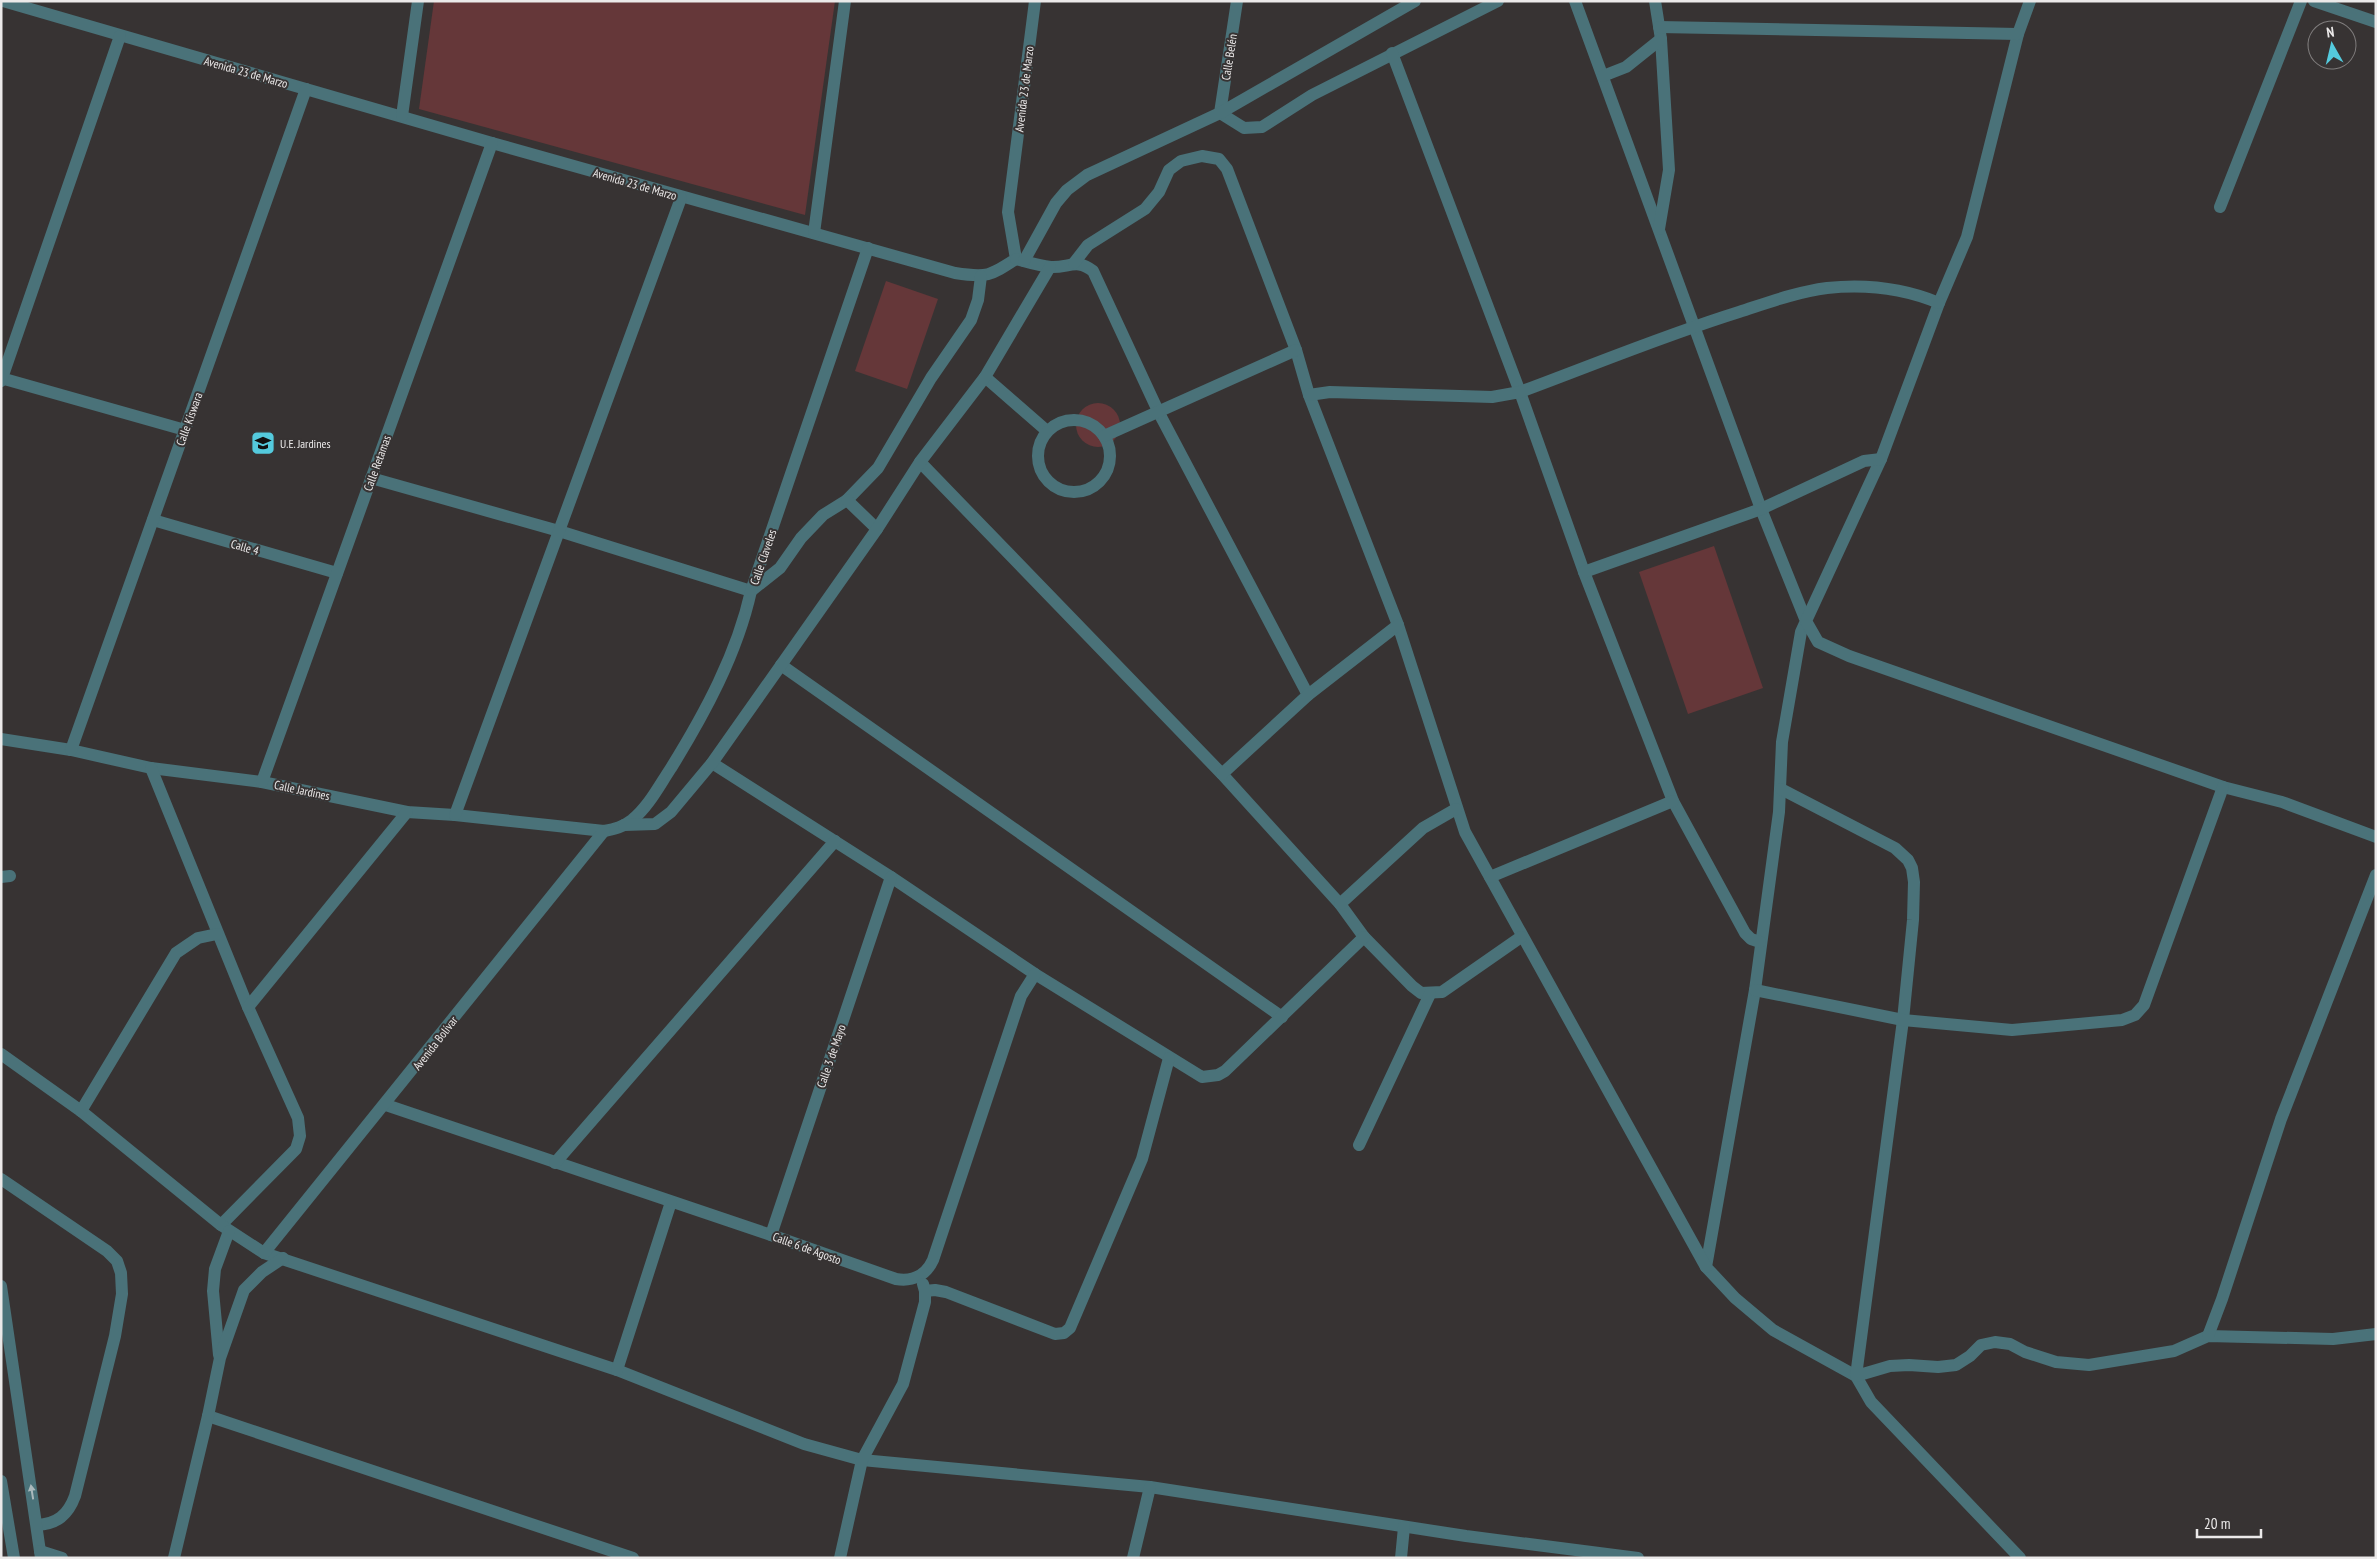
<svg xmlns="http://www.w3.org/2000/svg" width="2377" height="1559" font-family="'PT Sans Narrow',sans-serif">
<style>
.green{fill:#653739}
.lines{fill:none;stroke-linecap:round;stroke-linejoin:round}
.minor{stroke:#4a7279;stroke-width:12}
.oneway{fill:#abb9bc}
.labels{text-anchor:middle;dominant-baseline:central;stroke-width:4;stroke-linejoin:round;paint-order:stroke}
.street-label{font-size:12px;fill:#ebe9e9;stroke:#373333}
.poi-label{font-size:12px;fill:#ebe9e9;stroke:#373333;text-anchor:start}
</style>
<rect width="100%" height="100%" fill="#373333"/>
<!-- green -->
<g class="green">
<path d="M434 1H835L805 215 419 109Z"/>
<path d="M886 281 938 299 907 389 855 371Z"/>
<circle cx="1098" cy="425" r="22"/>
<path d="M1714 546 1763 688 1688 714 1639 572Z"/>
</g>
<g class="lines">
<!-- minor -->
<g class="minor">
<path d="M3 1 492 143 955 273C987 278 990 276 1016 259L1008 212 1035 1"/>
<path d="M1237 1 1220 113 1244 128 1262 127 1312 95 1498 1"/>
<path d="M1575 1 1761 509 1806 621 1801 632 1782 742 1779 812 1755 990 1706 1267 1735 1298 1773 1330 1856 1376 1871 1402 2020 1558"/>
<path d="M1655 1 1661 39 1669 170 1659 229"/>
<path d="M2030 1 2018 34 1967 237 1939 303 1881 459 1806 621 1818 642 1849 656 2223 787 2282 802 2376 837"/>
<path d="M2314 1 2376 22"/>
<path d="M1659 27 2018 34"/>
<path d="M1392 53 1520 392 1584 572 1673 801 1745 933 1751 939 1760 942"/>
<path d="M1603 76 1626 67 1661 39"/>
<path d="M402 116 418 1"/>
<path d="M2220 207 2301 1"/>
<path d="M814 233 845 1"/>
<path d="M1016 259C1027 262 1039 266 1051 267 1068 268 1077 258 1093 271L1159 413 1308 695"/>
<path d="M1024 261 1056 203 1067 190 1087 175 1220 113 1415 1"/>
<path d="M1074 263 1088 245 1145 209 1159 192 1169 170 1181 161 1202 156 1219 159 1227 169 1296 350 1309 395 1398 625 1465 832 1706 1267"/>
<path d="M985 377 1047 431"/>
<path d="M1 378 185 430"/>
<path d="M1 381 120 36"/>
<path d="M1309 395 1330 392 1492 397 1520 392C1593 365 1665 335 1739 312 1767 303 1796 292 1827 288 1865 284 1903 288 1939 303"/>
<circle cx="1074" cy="456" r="36"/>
<path d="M1104 436 1296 350"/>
<path d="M920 462 1222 774 1340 904 1364 937 1412 986 1421 993 1442 992 1521 937"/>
<path d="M371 478 559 531 751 591 780 568 801 538 823 515 847 500 878 468 931 378 971 320 978 300 981 276"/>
<path d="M847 500 877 529"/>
<path d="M153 520 337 573"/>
<path d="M1584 572 1761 509 1864 461 1881 459"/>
<path d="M781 665 1282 1017"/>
<path d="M1 739 71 750 151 768 262 782 407 812 455 815 604 831C615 829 623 827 632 820 649 806 659 786 671 768 705 713 737 654 751 591L868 248"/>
<path d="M71 750 306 89"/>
<path d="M712 763 891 877 1035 974 1202 1077 1218 1075 1225 1071 1364 937"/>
<path d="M151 768 248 1007 298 1118 300 1136 296 1149 221 1225"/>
<path d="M1222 774 1308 695 1398 625"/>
<path d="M262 782 492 143"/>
<path d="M1781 789 1895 848 1908 860 1912 868 1914 882 1913 920 1903 1020 1856 1376 1890 1366 1909 1365 1938 1367 1956 1365 1970 1356 1981 1345 1995 1342 2010 1344 2025 1352 2056 1362 2089 1365 2174 1351 2208 1336 2333 1339 2376 1334"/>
<path d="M455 815 681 198"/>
<path d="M624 825 655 824 671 812 712 763 877 529 920 462 985 377 1050 267"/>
<path d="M1 877 10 876"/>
<path d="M1490 877 1673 801"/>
<path d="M1340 904 1423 828 1456 809"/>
<path d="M1755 990 1903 1020 2012 1030 2122 1020 2135 1015 2144 1005 2223 787"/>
<path d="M248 1007 407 812"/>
<path d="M1 1054 81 1111 221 1225 264 1253 617 1370 804 1444 862 1460 1150 1487 1466 1536 1638 1558"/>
<path d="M386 1105 771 1235 896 1279C913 1282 926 1275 933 1260L1021 996 1035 974"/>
<path d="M81 1111 176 953 198 938 217 934"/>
<path d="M1359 1145 1430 994"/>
<path d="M555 1163 835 841"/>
<path d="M1 1179 107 1251 117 1261 121 1273 122 1294 115 1336 75 1496C68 1515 57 1524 37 1525"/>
<path d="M771 1235 891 877"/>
<path d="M264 1253 604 831"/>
<path d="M1 1286 41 1558"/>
<path d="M925 1291 935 1290 946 1292 1055 1334 1064 1333 1070 1328 1142 1159 1169 1058"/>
<path d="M2208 1336 2222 1299 2281 1119 2376 875"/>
<path d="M219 1355 213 1291 215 1269 229 1231"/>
<path d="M617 1370 671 1202"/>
<path d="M208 1416 633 1558"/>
<path d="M1 1481 14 1558"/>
<path d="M40 1551 62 1558"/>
<path d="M174 1558 208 1416 220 1358 244 1290 262 1272 283 1258"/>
<path d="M840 1558 862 1460 903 1384 925 1302V1291L923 1284"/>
<path d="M1133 1558 1150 1487"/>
<path d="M1401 1558 1404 1527"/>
</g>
</g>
<!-- one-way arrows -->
<defs><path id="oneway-solid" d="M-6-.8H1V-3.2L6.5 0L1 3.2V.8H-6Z" transform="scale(1.25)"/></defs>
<use class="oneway" href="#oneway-solid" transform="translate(32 1492) rotate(-99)"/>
<!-- icons -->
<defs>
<g id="school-square" transform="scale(1.25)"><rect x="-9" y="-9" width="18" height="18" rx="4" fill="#54cadd" stroke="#373333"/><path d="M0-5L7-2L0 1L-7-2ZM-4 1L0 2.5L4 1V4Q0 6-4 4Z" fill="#111"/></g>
</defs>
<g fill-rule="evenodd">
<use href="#school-square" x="263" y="443"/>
</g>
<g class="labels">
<!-- street labels -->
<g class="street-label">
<text transform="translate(1229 57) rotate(-81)">Calle Belén</text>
<text transform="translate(246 72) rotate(16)">Avenida 23 de Marzo</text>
<text transform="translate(1024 89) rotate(-83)">Avenida 23 de Marzo</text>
<text transform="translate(635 184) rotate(16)">Avenida 23 de Marzo</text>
<text transform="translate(189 419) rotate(-70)">Calle Kiswara</text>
<text transform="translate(377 463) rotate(-70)">Calle Retamas</text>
<text transform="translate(245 547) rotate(16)">Calle 4</text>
<text transform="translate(763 557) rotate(-71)">Calle Claveles</text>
<text transform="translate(302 790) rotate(12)">Calle Jardines</text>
<text transform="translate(435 1043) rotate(-52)">Avenida Bolívar</text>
<text transform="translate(831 1056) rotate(-71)">Calle 3 de Mayo</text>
<text transform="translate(807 1248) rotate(20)">Calle 6 de Agosto</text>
</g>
<!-- poi labels -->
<g class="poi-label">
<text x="280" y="443">U.E. Jardines</text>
</g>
</g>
<!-- border -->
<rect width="2377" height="1559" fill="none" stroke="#ebe9e9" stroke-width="5"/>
<!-- north arrow -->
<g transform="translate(2332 45) rotate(352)"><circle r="24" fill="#373333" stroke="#7f7c7c"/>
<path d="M0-4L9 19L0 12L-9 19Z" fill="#54cadd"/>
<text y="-8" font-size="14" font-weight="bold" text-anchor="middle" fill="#ebe9e9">N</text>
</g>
<!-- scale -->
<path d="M2197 1529v8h64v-8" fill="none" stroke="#ebe9e9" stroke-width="2.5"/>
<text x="2204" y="1529" font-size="15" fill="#ebe9e9" stroke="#373333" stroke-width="4" paint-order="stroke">20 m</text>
</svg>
